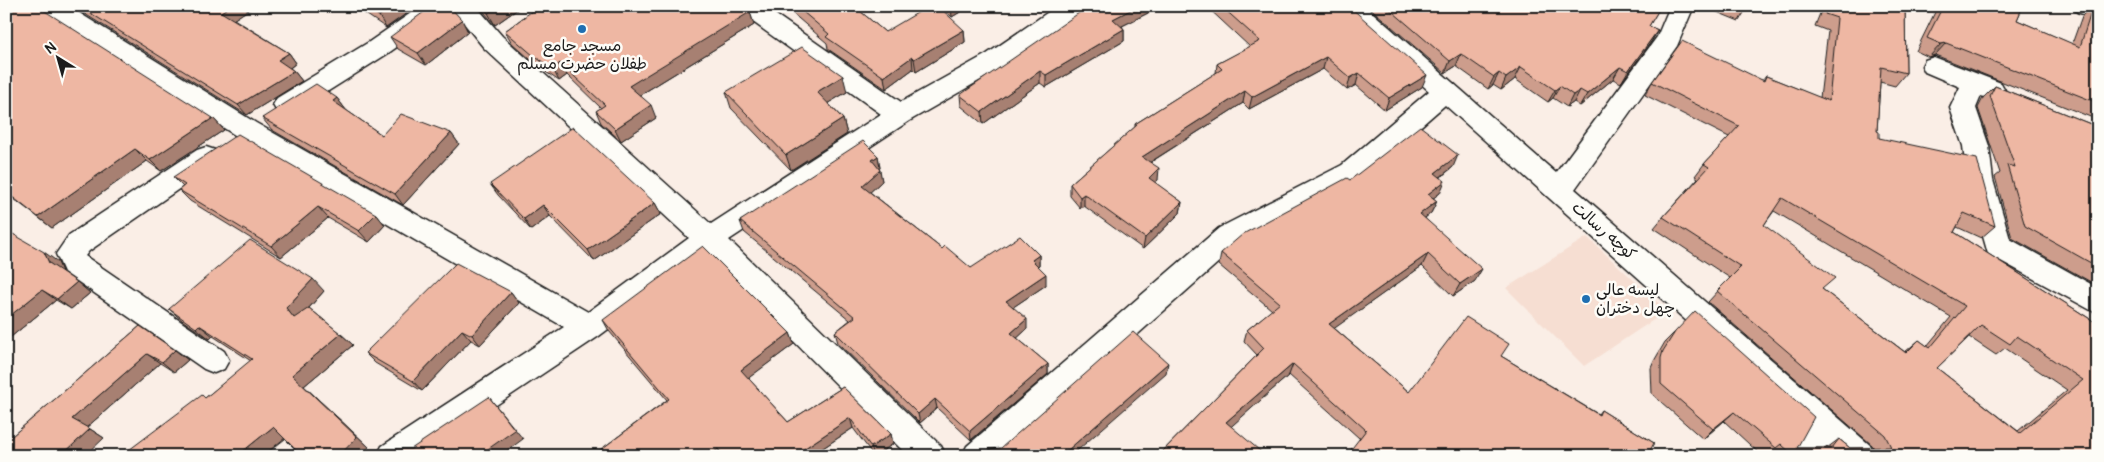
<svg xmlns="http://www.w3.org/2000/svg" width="2104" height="462" font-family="Pangolin,'Playpen Sans Arabic',sans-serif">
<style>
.built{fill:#f6ded2}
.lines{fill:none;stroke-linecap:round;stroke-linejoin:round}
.minor-casing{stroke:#1c1c1c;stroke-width:3}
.minor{fill:#fdfcf7;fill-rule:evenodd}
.wall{fill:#cd9d8c;stroke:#1c1c1c;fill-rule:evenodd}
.shaded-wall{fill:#a78072;stroke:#1c1c1c}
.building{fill:#eeb7a3;stroke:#1c1c1c;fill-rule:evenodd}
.poi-dot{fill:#1f6fb2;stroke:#fdfcf7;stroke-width:2}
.labels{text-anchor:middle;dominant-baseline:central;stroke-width:5;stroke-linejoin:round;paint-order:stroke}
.poi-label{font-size:16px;fill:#1c1c1c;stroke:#fdfcf7}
.street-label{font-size:16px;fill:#1c1c1c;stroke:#fdfcf7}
</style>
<rect width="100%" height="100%" fill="#faeee6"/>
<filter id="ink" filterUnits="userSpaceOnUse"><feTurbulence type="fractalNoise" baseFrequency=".02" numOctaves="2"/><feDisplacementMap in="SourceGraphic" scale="10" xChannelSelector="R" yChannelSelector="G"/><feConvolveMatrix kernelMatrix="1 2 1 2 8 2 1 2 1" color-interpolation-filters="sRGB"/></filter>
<g filter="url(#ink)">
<!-- built -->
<path class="built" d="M1587 237 1667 311 1584 366 1506 288Z"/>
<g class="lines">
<!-- minor casing -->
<g class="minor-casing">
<g id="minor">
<path d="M38 6H68L256 123 588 312 689 238 484 48 450 6H476L502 36 711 224 881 114 753 22 749 16 753 10 761 7 769 10 901 102 987 54 1057 6H1087L1083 12 1005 66 909 121 729 240 941 446 946 456H908L708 255 599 336 420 456H377L382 446 564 327 238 137 42 12Z"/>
<path d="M421 6H450L446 12 387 54 295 112 286 115 277 112 273 105 277 98 369 42Z"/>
<path d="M1337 6H1365L1556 173 1657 37 1670 6H1694L1677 46 1575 189 1871 446 1876 456H1837L1826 446 1820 456H1786L1804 426 1445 105 1360 179 1239 244 1001 456H962L967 446 1219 228 1342 165 1429 91 1341 12Z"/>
<path d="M2073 6H2098V19L2077 12Z"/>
<path d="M1934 57 2001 83 2005 90 2001 97 1992 99 1981 96 1976 108 1989 146 1993 180 2010 239 2098 288V314L1988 254 1967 180 1963 146 1950 108 1960 87 1925 72 1922 66 1925 60Z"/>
<path d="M206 147 215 150 219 157 215 164 89 251 85 256 224 351 229 360 224 369 214 373 204 369 64 272 56 254 69 235 197 150Z"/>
</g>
</g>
<!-- minor -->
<use href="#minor" class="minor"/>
</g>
<!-- wall -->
<g class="wall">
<path d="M72 6H254L234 19 289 53 296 63 290 68 294 71 302 81 247 115Z"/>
<path d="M354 6H417L386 28Z"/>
<path d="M479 6H522L495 25Z"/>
<path d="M539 6H758L752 8 750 12 754 25 640 95 656 118 621 141 601 123 596 111 601 108 567 75 559 81 540 68 512 43 505 31Z"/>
<path d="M763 6H854L885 32 964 30 965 42 916 72 913 69 886 89 828 49 827 43 784 6 775 12Z"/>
<path d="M940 6H970L952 17Z"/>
<path d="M1162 6 1122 26 1124 29V41L1046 87 1040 83 983 124 961 106 960 95Z"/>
<path d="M1206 6H1349L1422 87 1385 110 1356 85 1347 90 1323 69 1249 109 1243 103 1151 162 1158 180 1155 183 1182 202 1180 213 1143 249 1084 206 1080 208 1070 196V184L1135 127V124L1216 73 1217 64 1250 47Z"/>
<path d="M1368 6H1661L1649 26 1658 30 1651 42 1621 83 1613 79 1580 106 1574 102 1567 107 1553 98 1548 102 1515 79 1501 90 1493 85 1488 89 1456 66 1445 73Z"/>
<path d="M1702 6H1748L1739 21Z"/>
<path d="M1823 6H1905L1906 73 1895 86 1880 82 1877 131 1879 138 1995 226 1981 238 1957 227 1954 232 2098 324V456H1772L1769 454 1767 456H1762L1724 421 1703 439 1652 394 1651 368 1654 361 1665 342 1675 332 1797 448H1827L1839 439 1850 448H1874L1872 445 1708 302 1730 278 1654 228 1663 217 1698 178 1695 176 1704 164 1729 137 1645 95 1652 82 1763 80 1766 76 1820 98 1828 31 1815 26ZM1774 211 1951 317 1927 346 1919 340 1905 352 1822 289 1764 225ZM1969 337 1996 355 2005 348 2067 390 2018 431 1937 368Z"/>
<path d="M1938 6H2023L2017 20 2072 44 2082 16 2091 6H2098V120L1935 55 1929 57 1916 51Z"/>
<path d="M462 20 468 32 426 65 398 49 390 37Z"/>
<path d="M1995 86 2098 127V286L2012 238 1995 177 2000 173 1978 108 1983 98Z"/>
<path d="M726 92H847L828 103 843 119 847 134 791 170 731 108Z"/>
<path d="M337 98 346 110 382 135 451 133 459 144 403 205 272 130 262 118Z"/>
<path d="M213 118 224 130 161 171 147 161 52 228 6 193Z"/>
<path d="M878 156 880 168 879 169 882 181 870 192 942 249 971 268 1039 255V265L1038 266 1046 285 1013 307 1027 329 1017 338 1048 364V374L971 440 937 408 920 423 838 343 835 332 850 320 744 232 740 221Z"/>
<path d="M1453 167 1441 177 1440 193 1433 198 1437 201 1431 213 1425 218 1475 281 1453 296 1422 266 1334 328 1409 392 1501 356 1598 414 1601 410 1654 443 1359 438 1289 375 1231 426 1158 456 1257 355 1244 341 1247 330 1272 310 1219 265 1221 253 1350 180Z"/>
<path d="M173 177 376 214 385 225 369 242 328 218 281 257 190 201 179 190 183 187Z"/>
<path d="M490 184 655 203 661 214 594 261 550 216 531 230 498 195Z"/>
<path d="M58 262 62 272 90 293 71 309 56 300 6 341Z"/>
<path d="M324 291 309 308 341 334 353 345 304 386 369 447 285 439 263 456H121L205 398 251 361 213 336 210 339 183 321 169 309Z"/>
<path d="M511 292 519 303 480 345 471 340 422 391 375 363 365 353Z"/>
<path d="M603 320 790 333 794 344 748 378 788 422 843 387 891 434 893 444 875 456H874L853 428 811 456H592L667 400 609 331Z"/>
<path d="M140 326 175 350 188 360 174 372 160 363 87 427 104 438 12 436Z"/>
</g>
<!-- shaded-wall -->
<g class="shaded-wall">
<path d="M230 6H254L230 22 221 12Z"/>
<path d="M392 6H417L386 28 379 16Z"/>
<path d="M498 6H522L495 25 488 13Z"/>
<path d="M745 6H758L752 8 749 13 750 12 754 25 635 98 629 86Z"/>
<path d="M773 6H784L775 12Z"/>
<path d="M951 6H970L952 17Z"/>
<path d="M1138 6H1162L1112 31 1113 19Z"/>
<path d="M462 20 468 32 426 65 418 53Z"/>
<path d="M1124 29V41L1046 87V75Z"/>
<path d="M964 30 965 42 916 72 914 59Z"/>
<path d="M1658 30 1651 42 1621 83 1628 71Z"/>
<path d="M1946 43 1935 55 1929 57 1941 44Z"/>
<path d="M289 53 296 63 287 70 278 60Z"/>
<path d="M1461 54 1456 66 1445 73 1450 61Z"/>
<path d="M912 57 913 69 886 89 884 77Z"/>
<path d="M1326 57 1323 69 1249 109 1252 97Z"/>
<path d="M560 63 567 75 559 81 553 69Z"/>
<path d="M1521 67 1515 79 1501 90 1506 78Z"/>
<path d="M1620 67 1613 79 1580 106 1587 94Z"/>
<path d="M294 71 302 81 247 115 238 105Z"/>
<path d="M1040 71V83L983 124 982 112Z"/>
<path d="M1359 73 1356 85 1347 90 1350 78Z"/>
<path d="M1499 73 1493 85 1488 89 1494 77Z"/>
<path d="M1427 75 1422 87 1385 110 1389 98Z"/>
<path d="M843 76 847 92 820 108 817 92Z"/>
<path d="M1560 86 1553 98 1548 102 1555 90Z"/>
<path d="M1580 90 1574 102 1567 107 1573 95Z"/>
<path d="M1245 91 1243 103 1141 168 1142 157Z"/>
<path d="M337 98 346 110 342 113 333 101Z"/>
<path d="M651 105 656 118 621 141 615 129Z"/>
<path d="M213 118 224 130 161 171 150 160Z"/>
<path d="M843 119 847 134 791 170 786 155Z"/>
<path d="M451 133 459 144 403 205 395 194Z"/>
<path d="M135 149 147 161 52 228 38 217Z"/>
<path d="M1458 155 1453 167 1430 185 1435 173Z"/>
<path d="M878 156 880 168 875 171 872 160Z"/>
<path d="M1159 168 1158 180 1147 190 1149 178Z"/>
<path d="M880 170 882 181 865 197 862 186Z"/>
<path d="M1445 181 1440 193 1423 206 1428 194Z"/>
<path d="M1084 194V206L1080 208V197Z"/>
<path d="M1437 201 1431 213 1415 226 1420 214Z"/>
<path d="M1182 202 1180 213 1143 249 1145 238Z"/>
<path d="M655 203 661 214 594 261 588 250Z"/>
<path d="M543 205 550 216 531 230 524 219Z"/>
<path d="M318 207 328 218 281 257 271 246Z"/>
<path d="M376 214 385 225 369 242 359 231Z"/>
<path d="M44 252 58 262 63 274 49 263Z"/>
<path d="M1428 254 1422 266 1325 335 1329 324Z"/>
<path d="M1039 255V265L1032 270V260Z"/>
<path d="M1482 269 1475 281 1453 296 1460 284Z"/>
<path d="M1046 274V285L1006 312V301Z"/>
<path d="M313 279 324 291 298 320 294 318 286 308Z"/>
<path d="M77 282 90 293 71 309 57 299Z"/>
<path d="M42 290 56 300 6 341V319Z"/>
<path d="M511 292 519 303 480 345 472 335Z"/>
<path d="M1027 319V329L1012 343 1011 333Z"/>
<path d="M199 325 213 336 210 339 196 328Z"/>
<path d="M462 330 471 340 422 391 413 381Z"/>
<path d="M790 333 794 344 746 380 741 370Z"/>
<path d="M341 334 353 345 304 386 369 447 360 456H339L292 375Z"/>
<path d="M175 350 188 360 174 372 162 362Z"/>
<path d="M147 354 160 363 86 428 72 419Z"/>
<path d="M1168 363 1166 373 1071 456H1061Z"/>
<path d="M1048 364V374L971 440 970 431Z"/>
<path d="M1293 364 1289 375 1224 433 1226 422Z"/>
<path d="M489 397 523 439 500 456H478Z"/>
<path d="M935 399 937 408 920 423 918 414Z"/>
<path d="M1734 412 1724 421 1703 439 1713 429Z"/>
<path d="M850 418 853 428 811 456H793Z"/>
<path d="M273 427 286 437 263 456H237Z"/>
<path d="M90 429 104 438 85 456H61Z"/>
<path d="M891 434 893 444 875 456H874L871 447Z"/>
<path d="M718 449 722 456H709Z"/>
</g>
<!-- building -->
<g class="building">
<path d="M6 6H37L213 118 150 160 135 149 38 217 6 192Z"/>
<path d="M79 6H230L221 12 289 53 278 60 294 71 238 105Z"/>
<path d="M364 6H392L379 16Z"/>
<path d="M432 6H449L462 20 418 53 390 37Z"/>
<path d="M483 6H498L488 13Z"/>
<path d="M539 6H746L750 12 629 86 651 105 615 129 596 111 605 105 560 63 553 69 534 56 505 31Z"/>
<path d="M796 6H854L885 32 929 6H938L964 30 914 59 912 57 884 77 826 37 829 34Z"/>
<path d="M1089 6H1138L1113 19 1124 29 1046 75 1040 71 982 112 960 95Z"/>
<path d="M1221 6H1349L1427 75 1389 98 1359 73 1350 78 1326 57 1252 97 1245 91 1142 157 1159 168 1149 178 1182 202 1145 238 1084 194 1080 197 1070 184 1137 125 1135 124 1222 69 1217 64 1260 41Z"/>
<path d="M1386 6H1661L1649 26 1658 30 1628 71 1620 67 1587 94 1580 90 1573 95 1560 86 1555 90 1521 67 1506 78 1499 73 1494 77 1461 54 1450 61Z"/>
<path d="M1828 6H1905L1906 73 1881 67 1877 131 1879 132V138L1977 159 1995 226 1964 213 1954 232 2098 324V455L2097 456H1794L1781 444 1776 448 1734 412 1713 429 1661 384V358L1663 351 1675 332 1695 311 1814 417 1797 448H1832L1839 439 1850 448 1891 447 1885 435 1717 291 1741 267 1663 217 1709 167 1704 164 1739 126 1652 82 1682 41 1764 81 1766 76 1829 101 1837 18 1825 14ZM1782 198 1965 306 1930 348 1919 340 1906 353 1822 289 1835 278 1764 225ZM1981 325 2010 344 2017 336 2083 380 2020 433 1937 368Z"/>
<path d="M1943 6H2023L2017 20 2080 47 2093 6H2098V103L1946 43 1941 44 1927 38Z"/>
<path d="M802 47 843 76 817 92 843 119 786 155 726 92Z"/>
<path d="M316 84 337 98 333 101 382 135 401 114 451 133 395 194 262 118Z"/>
<path d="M1995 86 2098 127V267L2025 226 2007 165 2015 167 1990 96Z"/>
<path d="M1420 126 1458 155 1435 173 1445 181 1428 194 1437 201 1420 214 1482 269 1460 284 1428 254 1329 324 1409 392 1466 317 1509 344 1501 356 1599 415 1601 410 1654 443 1647 456H1346L1366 430 1293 364 1226 422 1266 456H1158L1264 348 1247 330 1280 303 1221 253 1243 234 1347 178 1350 180Z"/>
<path d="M573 127 655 203 588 250 543 205 524 219 490 184Z"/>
<path d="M238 134 376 214 359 231 318 207 271 246 179 190 185 185 173 177Z"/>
<path d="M863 141 878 156 872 160 880 170 862 186 942 249 945 246 971 268 1020 236 1039 255 1032 260 1046 274 1006 301 1027 319 1011 333 1048 364 970 431 935 399 918 414 835 332 855 317 740 221Z"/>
<path d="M6 230 44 252 49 263 77 282 57 299 42 290 6 319Z"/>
<path d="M250 240 313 279 286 308 294 318 309 308 341 334 292 375 357 437 339 456H302L273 427 237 456H121L202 395 205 398 252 359 199 325 196 328 169 309Z"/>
<path d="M703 246 790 333 741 370 788 422 843 387 891 434 871 447 850 418 793 456H725L718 449 709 456H592L669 399 603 320Z"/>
<path d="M456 263 511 292 472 335 462 330 413 381 365 353Z"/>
<path d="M140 326 175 350 162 362 147 354 72 419 90 429 61 456H6V433L12 436Z"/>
<path d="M1133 332 1168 363 1061 456H984L991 450 989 449 1001 448Z"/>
<path d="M489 397 515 430 478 456H377L387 449H411Z"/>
</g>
</g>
<!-- markers -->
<g class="poi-dot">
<circle cx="582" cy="29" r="5"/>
<circle cx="1586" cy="299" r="5"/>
</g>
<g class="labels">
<!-- poi labels -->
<g class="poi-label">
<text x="582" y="46">مسجد جامع<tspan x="582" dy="18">طفلان حضرت مسلم</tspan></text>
<text x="1596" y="290" text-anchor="start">لیسه عالی<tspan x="1596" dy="18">چهل دختران</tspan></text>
</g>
<!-- street labels -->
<g class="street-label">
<text transform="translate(1604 231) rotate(41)">کوچه رسالت</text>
</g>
</g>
<!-- margin -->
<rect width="2104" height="462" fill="none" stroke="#fdfcf7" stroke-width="25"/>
<rect x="12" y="12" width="2079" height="437" fill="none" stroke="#1c1c1c" stroke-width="2" filter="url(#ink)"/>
<!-- north arrow -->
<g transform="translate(58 58) rotate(323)" stroke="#fdfcf7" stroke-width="4" paint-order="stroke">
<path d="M0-4L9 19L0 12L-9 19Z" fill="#1c1c1c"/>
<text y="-8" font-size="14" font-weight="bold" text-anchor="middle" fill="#1c1c1c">N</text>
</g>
</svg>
